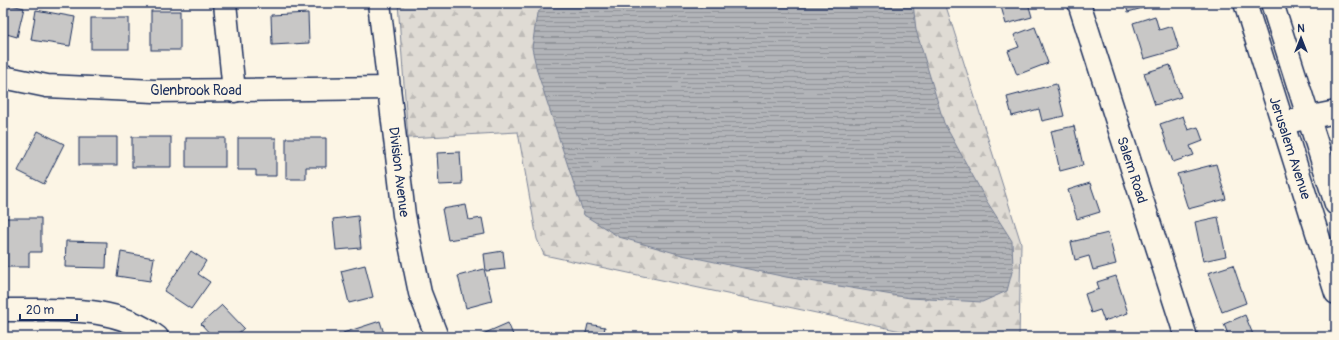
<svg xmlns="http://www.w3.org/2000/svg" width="1339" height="340" font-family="Pangolin,sans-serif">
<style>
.forest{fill:url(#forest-firs);stroke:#7d8599}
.water{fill:url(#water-rules);stroke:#767f94}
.building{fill:#c8c7c6;stroke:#1b2f5e}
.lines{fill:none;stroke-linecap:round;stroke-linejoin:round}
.street-casing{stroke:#1b2f5e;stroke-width:25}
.secondary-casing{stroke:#1b2f5e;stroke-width:25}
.street{stroke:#fcf5e5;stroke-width:22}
.secondary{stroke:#fcf5e5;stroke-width:22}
.labels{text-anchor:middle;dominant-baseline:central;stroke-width:3.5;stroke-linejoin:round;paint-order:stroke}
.street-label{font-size:14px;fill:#1b2f5e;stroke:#fcf5e5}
</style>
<defs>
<pattern id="forest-firs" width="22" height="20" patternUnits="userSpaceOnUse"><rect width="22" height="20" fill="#dfdbd4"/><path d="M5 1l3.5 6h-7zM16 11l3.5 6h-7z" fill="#bfbcb8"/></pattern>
<pattern id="water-rules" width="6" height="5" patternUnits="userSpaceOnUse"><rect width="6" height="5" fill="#b2b4b8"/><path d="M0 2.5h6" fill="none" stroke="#909399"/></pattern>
</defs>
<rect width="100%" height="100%" fill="#fcf5e5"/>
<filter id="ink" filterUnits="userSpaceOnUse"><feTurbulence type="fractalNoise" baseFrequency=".025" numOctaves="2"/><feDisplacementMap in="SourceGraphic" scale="8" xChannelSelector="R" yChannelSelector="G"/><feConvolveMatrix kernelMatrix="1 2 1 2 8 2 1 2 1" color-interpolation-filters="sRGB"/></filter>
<g filter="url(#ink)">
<!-- forest -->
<path class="forest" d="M398 3H945L1021 243 1019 337H929L544 255 537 239 518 132 408 138Z"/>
<!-- water -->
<path class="water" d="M549 3H913L916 30 944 123 986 200 1012 241 1013 268 1007 291 982 302 910 298 786 277 682 255 619 237 584 215 537 71 532 48 537 13Z"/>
<!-- building -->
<g class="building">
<path d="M3 3 24 8 17 37 3 33Z"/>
<path d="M1000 3H1028L1032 17 1006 24Z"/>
<path d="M1125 3H1149L1150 6 1128 12Z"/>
<path d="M36 10 75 17 70 46 31 40Z"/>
<rect x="151" y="11" width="29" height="39"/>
<path d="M308 13 309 43 272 45 271 15Z"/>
<path d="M1155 16 1159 30 1172 26 1179 49 1144 59 1133 23Z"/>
<rect x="91" y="18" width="38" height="31"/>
<path d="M1035 27 1048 63 1017 75 1008 51 1019 47 1014 35Z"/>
<path d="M1170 65 1181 97 1155 105 1144 73Z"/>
<path d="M1056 84 1064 116 1042 121 1039 109 1012 116 1007 97Z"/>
<path d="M1183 116 1188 130 1198 127 1203 141 1190 146 1194 155 1173 162 1160 124Z"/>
<path d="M1074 126 1083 165 1060 171 1051 131Z"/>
<path d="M38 131 64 144 44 184 18 171Z"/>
<rect x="79" y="137" width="38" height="28"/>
<rect x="132" y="137" width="39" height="30"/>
<rect x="186" y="138" width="39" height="29"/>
<path d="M238 138H276V176H256V170H238Z"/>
<path d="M286 138H326V167H306V179H286Z"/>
<path d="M460 152 462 184 439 185 437 153Z"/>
<path d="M1216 164 1226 199 1188 209 1177 174Z"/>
<path d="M1090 183 1100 212 1077 219 1068 190Z"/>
<path d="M466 205 469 220 482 218 485 234 448 240 442 209Z"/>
<path d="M358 216 361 248 336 250 333 219Z"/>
<path d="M1218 217 1226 256 1203 261 1195 222Z"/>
<path d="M6 218H41V252H29V267H6Z"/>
<path d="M1108 233 1116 264 1093 270 1089 256 1075 260 1071 242Z"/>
<path d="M66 241 107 242 106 268 65 267Z"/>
<path d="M191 251 206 261 198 274 210 282 191 309 164 291Z"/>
<path d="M503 251 505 269 486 271 484 254Z"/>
<path d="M121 252 154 258 150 281 117 276Z"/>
<path d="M365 265 373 297 349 303 341 271Z"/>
<path d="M1233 265 1246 303 1222 312 1208 273Z"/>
<path d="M484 269 492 301 466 308 458 276Z"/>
<path d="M1116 276 1128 313 1104 321 1100 310 1091 313 1085 294 1099 289 1097 282Z"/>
<path d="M222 305 244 328 234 337H213L201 324Z"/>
<path d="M1245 315 1254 337H1229L1224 324Z"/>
<path d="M380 321 385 337H345L343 333Z"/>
<path d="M508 323 514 337H476Z"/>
<path d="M588 324 605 327 603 337H585Z"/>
</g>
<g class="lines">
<!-- street casing -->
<g class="street-casing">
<g id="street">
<path d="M225 3 234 91"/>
<path d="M379 3 404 215 420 293 437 337"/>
<path d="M1079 3 1186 337"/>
<path d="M3 77 47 86 154 91 389 88"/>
<path d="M1282 123 1336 112"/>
<path d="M3 310C55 311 114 303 157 337"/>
</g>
</g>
<!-- secondary casing -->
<g class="secondary-casing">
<g id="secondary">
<path d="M1245 3 1336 293"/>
<path d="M1272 3 1336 204"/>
</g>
</g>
<!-- street -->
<use href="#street" class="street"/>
<!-- secondary -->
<use href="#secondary" class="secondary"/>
</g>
</g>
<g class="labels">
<!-- street labels -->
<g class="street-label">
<text x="196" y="90">Glenbrook Road</text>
<text transform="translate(1290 148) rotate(72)">Jerusalem Avenue</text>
<text transform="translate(1132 170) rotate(72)">Salem Road</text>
<text transform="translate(399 172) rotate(83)">Division Avenue</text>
</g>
</g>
<!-- margin -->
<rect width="1339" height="340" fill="none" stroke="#fcf5e5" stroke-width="16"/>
<rect x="8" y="8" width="1323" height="324" fill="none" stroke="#1b2f5e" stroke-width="1.5" filter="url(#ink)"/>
<!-- north arrow -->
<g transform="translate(1301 38)" stroke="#fcf5e5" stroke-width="3" paint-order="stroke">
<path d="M0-3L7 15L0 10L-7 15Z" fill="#1b2f5e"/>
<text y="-6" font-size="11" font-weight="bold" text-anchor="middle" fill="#1b2f5e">N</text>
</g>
<!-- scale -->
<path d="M20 314v6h57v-6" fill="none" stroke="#1b2f5e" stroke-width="2"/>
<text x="26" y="314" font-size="12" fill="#1b2f5e" stroke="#fcf5e5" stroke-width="3" paint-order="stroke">20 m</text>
</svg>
